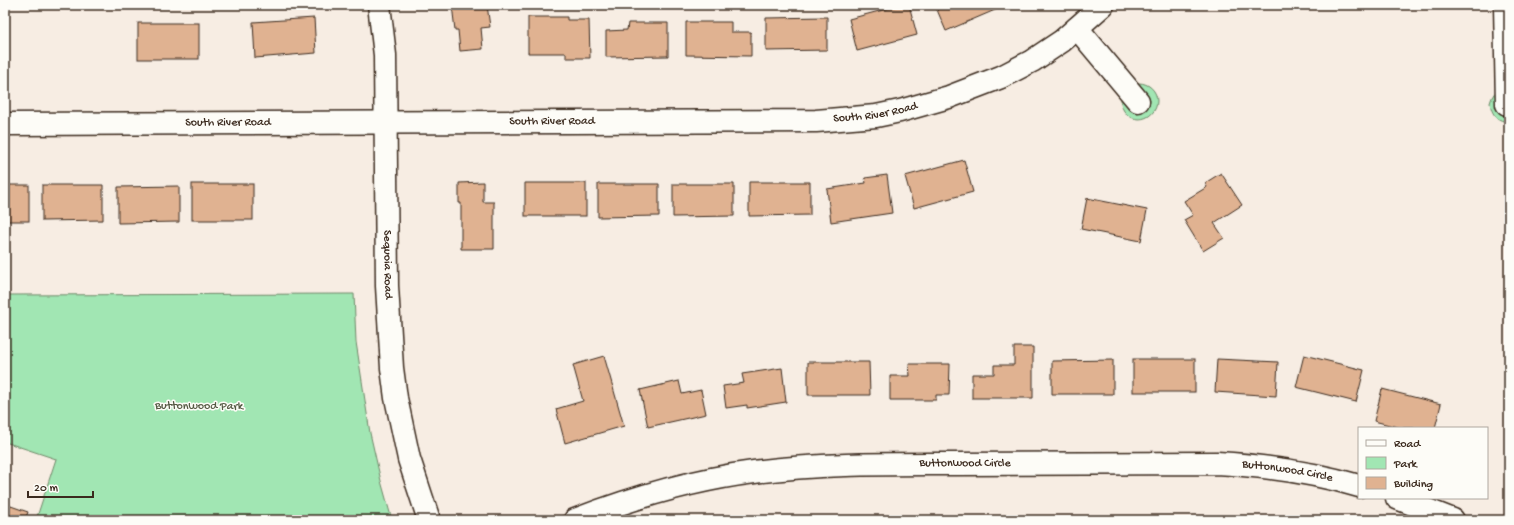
<svg xmlns="http://www.w3.org/2000/svg" width="1514" height="525" font-family="'Gochi Hand',sans-serif">
<style>
.green{fill:#a1e6b3;stroke:#6e8868}
.building{fill:#e0b291;stroke:#3b2a1e}
.lines{fill:none;stroke-linecap:round;stroke-linejoin:round}
.minor-casing{stroke:#3b2a1e;stroke-width:25}
.minor{stroke:#fdfcf7;stroke-width:22}
.labels{text-anchor:middle;dominant-baseline:central;stroke-width:3;stroke-linejoin:round;paint-order:stroke}
.street-label{font-size:12px;fill:#3b2a1e;stroke:#fdfcf7}
.park-label{font-size:12px;fill:#545943;stroke:#fdfcf7}
</style>
<rect width="100%" height="100%" fill="#f7ede3"/>
<filter id="ink" filterUnits="userSpaceOnUse"><feTurbulence type="fractalNoise" baseFrequency=".025" numOctaves="2"/><feDisplacementMap in="SourceGraphic" scale="8" xChannelSelector="R" yChannelSelector="G"/><feConvolveMatrix kernelMatrix="1 2 1 2 8 2 1 2 1" color-interpolation-filters="sRGB"/></filter>
<g filter="url(#ink)">
<!-- green -->
<g class="green">
<circle cx="1139" cy="101" r="18"/>
<path d="M1509 86V122C1497 121 1492 115 1490 103 1493 92 1498 88 1509 86Z"/>
<path d="M354 294 356 342 370 433 381 481 392 520H36L56 459 5 442V295Z"/>
</g>
<!-- building -->
<g class="building">
<path d="M452 5H487L490 27 481 28 483 49 460 51 458 30H455Z"/>
<path d="M902 5H909L917 35 857 51 849 19Z"/>
<path d="M935 5H1001L1002 7 946 31Z"/>
<path d="M528 17H567V20H589L590 58H566V53H528Z"/>
<path d="M827 17V50L766 51V18Z"/>
<path d="M314 18 316 53 255 58 253 22Z"/>
<path d="M686 22H731V32H751V56L686 55Z"/>
<rect x="138" y="23" width="61" height="36"/>
<path d="M628 23H668V56L606 57V31L627 30Z"/>
<path d="M964 160 973 192 914 208 905 176Z"/>
<path d="M1221 173 1242 205 1214 223 1224 238 1203 251 1184 220 1193 215 1184 201 1207 187 1205 183Z"/>
<path d="M887 175 892 213 831 222 827 189 866 183 865 178Z"/>
<path d="M483 182V202H494V249H461V203H459V183Z"/>
<path d="M749 182H810V215L749 216Z"/>
<rect x="525" y="183" width="61" height="33"/>
<rect x="192" y="184" width="61" height="36"/>
<path d="M598 184H659V216L598 217Z"/>
<path d="M673 184H734V216L673 217Z"/>
<rect x="5" y="185" width="24" height="36"/>
<path d="M42 185H103V220L42 221Z"/>
<path d="M179 186V222L118 223V187Z"/>
<path d="M1087 198 1147 210 1141 241 1081 229Z"/>
<path d="M1014 347H1033V398H972V374H994V365H1014Z"/>
<path d="M1304 355 1364 370 1356 402 1296 387Z"/>
<path d="M604 356 624 426 565 443 556 409 583 401 573 365Z"/>
<rect x="1133" y="359" width="62" height="33"/>
<path d="M1217 359 1278 362 1276 396 1215 392Z"/>
<path d="M1113 360V394H1052V361Z"/>
<path d="M808 362H869L870 395H808Z"/>
<path d="M909 364H950L949 395H936V400H890V376H910Z"/>
<path d="M782 368 786 402 747 408V405L726 408 723 386 744 383 742 374Z"/>
<path d="M679 381 682 394 701 390 706 414 648 427 640 390Z"/>
<path d="M1382 389 1441 404 1435 428H1401L1374 421Z"/>
<path d="M5 504 28 512 25 520H5Z"/>
</g>
<g class="lines">
<!-- minor casing -->
<g class="minor-casing">
<g id="minor">
<path id="s1" d="M379 5 385 55 387 286 392 368 396 398 409 459 429 520"/>
<path d="M1505 5 1507 104"/>
<path d="M1077 28 1138 101"/>
<path id="s2" d="M5 124 816 121 876 116 900 111 949 97 1001 77 1032 61 1062 41 1103 5"/>
<path d="M1397 498 1453 520"/>
<path id="s3" d="M575 520C632 498 692 480 754 472 821 463 889 464 956 464 1043 464 1130 463 1217 463 1266 466 1312 472 1359 486"/>
</g>
</g>
<!-- minor -->
<use href="#minor" class="minor"/>
</g>
</g>
<g class="labels">
<!-- street labels -->
<g class="street-label">
<text stroke="none"><textPath href="#s2" startOffset="871">South River Road</textPath></text>
<text stroke="none"><textPath href="#s2" startOffset="547">South River Road</textPath></text>
<text stroke="none"><textPath href="#s2" startOffset="223">South River Road</textPath></text>
<text stroke="none"><textPath href="#s1" startOffset="260">Sequoia Road</textPath></text>
<text stroke="none"><textPath href="#s3" startOffset="397">Buttonwood Circle</textPath></text>
<text stroke="none"><textPath href="#s3" startOffset="720">Buttonwood Circle</textPath></text>
</g>
<!-- park labels -->
<g class="park-label">
<text x="199" y="407">Buttonwood Park</text>
</g>
</g>
<!-- margin -->
<rect width="1514" height="525" fill="none" stroke="#fdfcf7" stroke-width="20"/>
<rect x="10" y="10" width="1494" height="505" fill="none" stroke="#3b2a1e" stroke-width="1.5" filter="url(#ink)"/>
<!-- legend -->
<rect x="1358" y="427" width="130" height="72" fill="#fdfcf7" stroke="#afa8a0"/>
<rect x="1366" y="440" width="20" height="6" fill="#fdfcf7" stroke="#afa8a0"/>
<text x="1394" y="447" font-size="12" fill="#3b2a1e">Road</text>
<rect x="1366" y="457" width="20" height="12" fill="#a1e6b3" stroke="#afa8a0"/>
<text x="1394" y="467" font-size="12" fill="#3b2a1e">Park</text>
<rect x="1366" y="477" width="20" height="12" fill="#e0b291" stroke="#afa8a0"/>
<text x="1394" y="487" font-size="12" fill="#3b2a1e">Building</text>
<!-- scale -->
<path d="M28 491v6h65v-6" fill="none" stroke="#3b2a1e" stroke-width="2"/>
<text x="34" y="491" font-size="12" fill="#3b2a1e" stroke="#fdfcf7" stroke-width="3" paint-order="stroke">20 m</text>
</svg>
